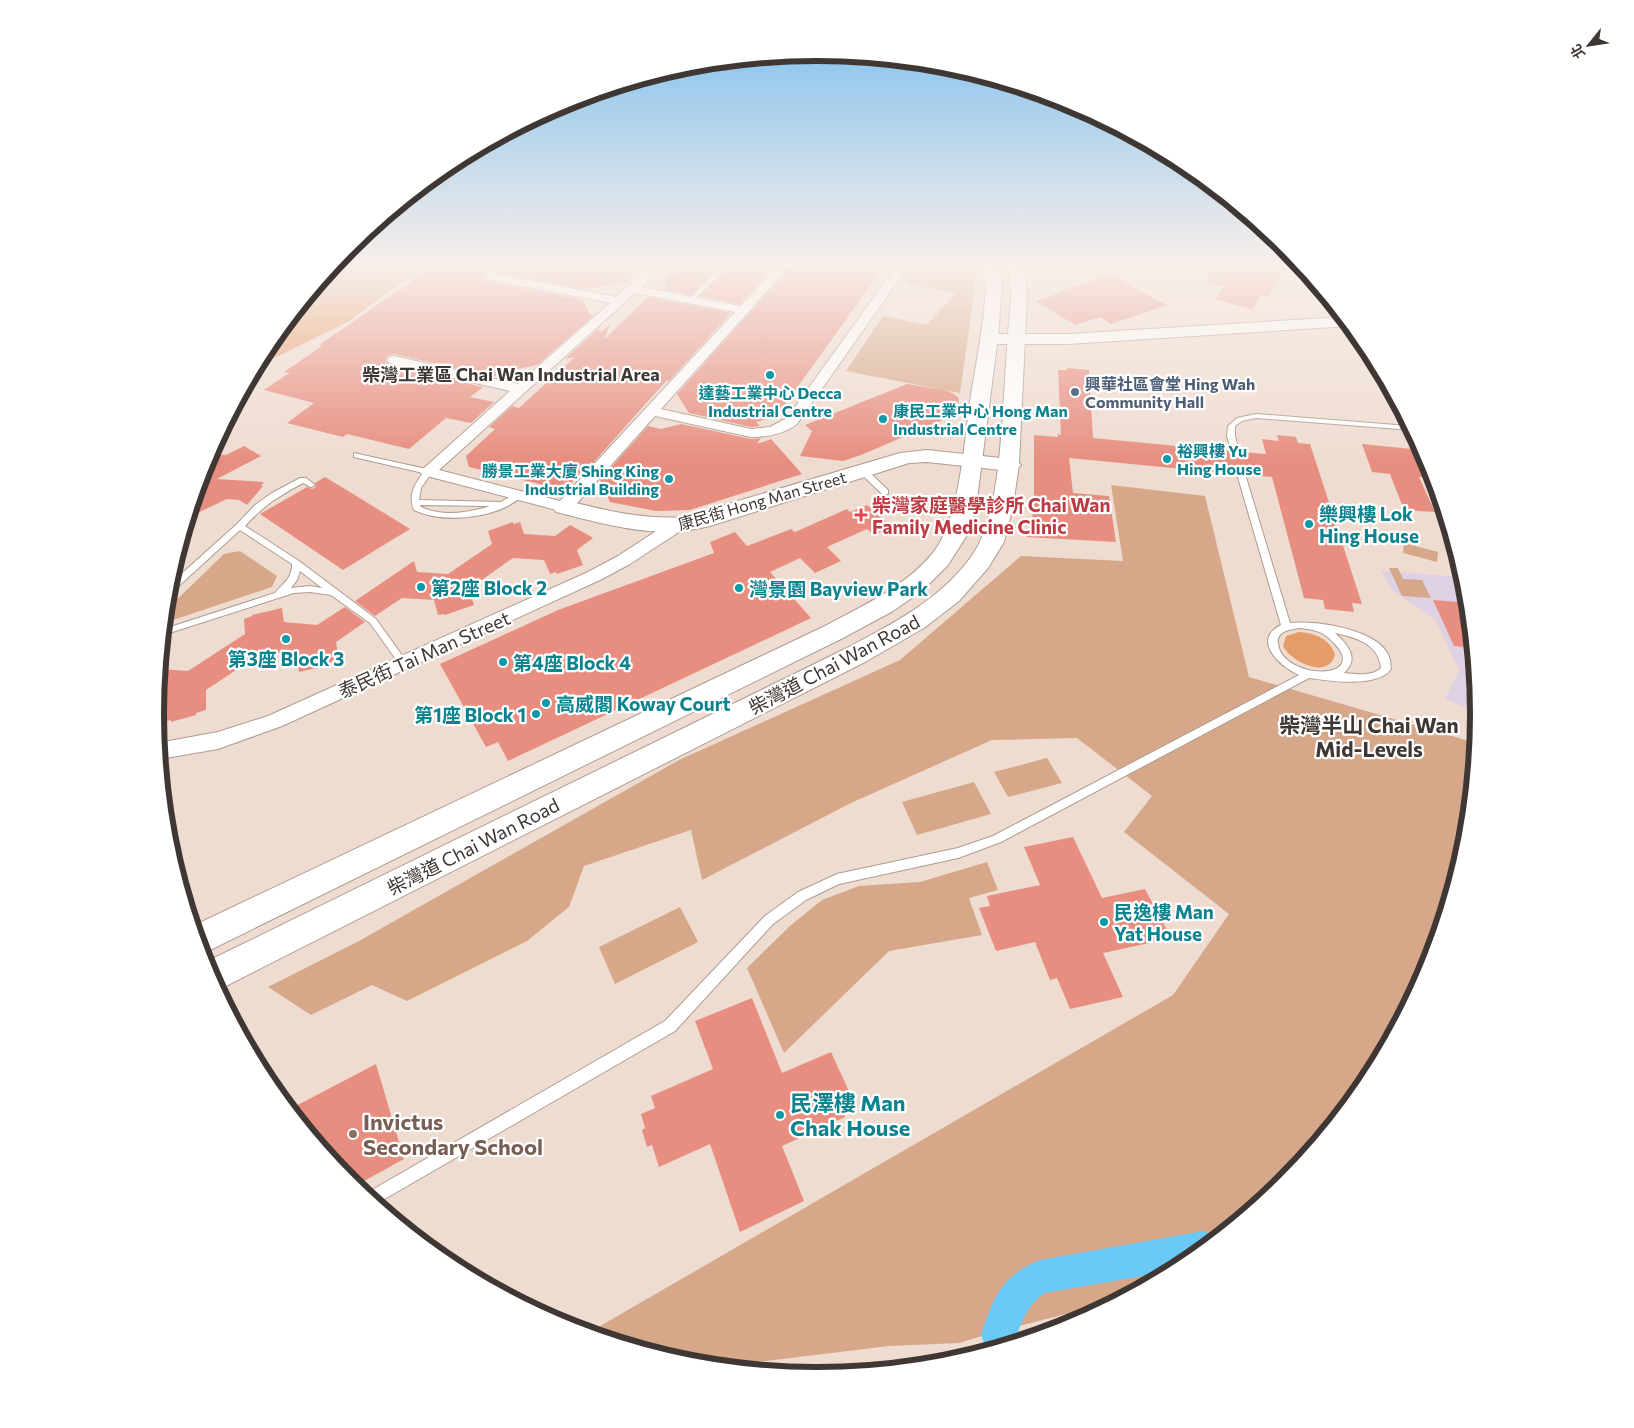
<svg xmlns="http://www.w3.org/2000/svg" width="1634" height="1428" font-family="Commissioner,'Noto Sans TC',sans-serif">
<style>
.education{fill:#dfd1e4}
.green{fill:#d6a889}
.forest{fill:#e59c69}
.lines{fill:none;stroke-linecap:round;stroke-linejoin:round}
.canal{fill:#6ac9f6;fill-rule:evenodd}
.building{fill:#e78e80}
.lane-casing{stroke:#ad9c91;stroke-width:2}
.street-casing{stroke:#ad9c91;stroke-width:2}
.secondary-casing{stroke:#ad9c91;stroke-width:2}
.primary-casing{stroke:#ad9c91;stroke-width:2}
.lane{fill:#fff;fill-rule:evenodd}
.street{fill:#fff;fill-rule:evenodd}
.secondary{fill:#fff;fill-rule:evenodd}
.primary{fill:#fff;fill-rule:evenodd}
.culture-dot{fill:#0f9aa8;stroke:#fff;stroke-width:2}
.service-dot{fill:#5c6f8a;stroke:#fff;stroke-width:2}
.health-dot{fill:#e0444e;stroke:#fff;stroke-width:2}
.education-dot{fill:#8d6e63;stroke:#fff;stroke-width:2}
.labels{text-anchor:middle;dominant-baseline:central;stroke-width:4.5;stroke-linejoin:round;paint-order:stroke}
.far-service-label{font-size:16px;font-weight:bold;fill:#4e5e75;stroke:#fff;text-anchor:start}
.far-culture-label{font-size:16px;font-weight:bold;fill:#0d838f;stroke:#fff;text-anchor:start}
.far-street-label{font-size:16px;fill:#3f3733;stroke:#fff}
.far-quarter-label{font-size:18px;font-weight:bold;fill:#3f3733;stroke:#fff}
.health-label{font-size:19px;font-weight:bold;fill:#be3a42;stroke:#fff;text-anchor:start}
.culture-label{font-size:19px;font-weight:bold;fill:#0d838f;stroke:#fff;text-anchor:start}
.street-label{font-size:19px;fill:#3f3733;stroke:#fff}
.quarter-label{font-size:21px;font-weight:bold;fill:#3f3733;stroke:#fff}
.near-culture-label{font-size:22px;font-weight:bold;fill:#0d838f;stroke:#fff;text-anchor:start}
.near-education-label{font-size:22px;font-weight:bold;fill:#785e54;stroke:#fff;text-anchor:start}
.rim{fill:none;stroke:#3f3733;stroke-width:6}
</style>
<rect width="100%" height="100%" fill="#efdcd1"/>
<!-- education -->
<path class="education" d="M1381 571 1463 577 1478 713 1445 699 1459 670 1435 619 1394 592Z"/>
<!-- green -->
<g class="green">
<path d="M337 261H434L381 297H308Z"/>
<path d="M920 261H971L975 277V287L960 393 846 371 883 316 927 325 955 294 906 283Z"/>
<path d="M1043 261H1109L1064 274Z"/>
<path d="M1111 485 1205 496 1249 677 1476 743 1466 843 1428 967 1367 1082 1285 1182 1184 1264 1113 1302 995 1332 959 1343 889 1346 725 1366 688 1363 588 1333 1173 995 1229 914 1124 832 1152 796 1077 738 992 740 851 803 702 880 691 830 584 866 569 907 527 941 407 1001 372 985 311 1015 268 987 359 941 679 760 900 660 1021 556 1123 561Z"/>
<path d="M1404 543 1438 552 1437 562 1403 553Z"/>
<path d="M240 551 277 576 272 587 173 620 165 619 166 610 224 554Z"/>
<path d="M1389 568H1398L1403 579 1422 580 1431 598 1402 596Z"/>
<path d="M1047 758 1062 783 1008 797 994 772Z"/>
<path d="M974 782 991 814 917 835 902 802Z"/>
<path d="M987 862 998 890 969 898 982 935 889 951 784 1053 747 968 791 925 822 900 859 886 920 882Z"/>
<path d="M680 907 698 942 615 984 599 947Z"/>
</g>
<!-- forest -->
<g class="forest">
<path d="M308 297H381L348 322 268 361 253 372 267 346Z"/>
<path d="M1299 632C1315 633 1330 639 1335 655 1328 680 1291 662 1283 646L1286 636Z"/>
</g>
<g class="lines">
<!-- canal -->
<path class="canal" d="M1204 1231 1217 1238 1184 1264 1172 1271 1045 1293C1026 1306 1022 1322 1014 1342L991 1349 986 1348 981 1335C994 1297 1001 1276 1040 1260Z"/>
</g>
<!-- building -->
<g class="building">
<path d="M432 261H637L629 281 587 289 489 270 483 272 481 277 485 281 582 300 592 317 537 365 499 373 494 377 394 354 387 356 385 361 389 365 483 387 470 397 494 402 471 423 446 418 409 449 347 434 343 437 287 423 314 403 264 390 289 373 284 372 322 346 319 345 431 268Z"/>
<path d="M685 261H778L740 304 700 296 725 271V269L719 267 691 295 666 290V280Z"/>
<path d="M796 261H888L776 417 756 422 760 426 751 427 689 413 677 394Z"/>
<path d="M1210 261H1291L1267 297 1261 296 1252 309 1215 299 1224 287 1207 283Z"/>
<path d="M1112 275 1167 305 1111 324 1100 317 1075 325 1036 301 1060 293 1058 292Z"/>
<path d="M648 297 731 313 668 382 667 380 649 400 592 464 591 462 571 483 552 487 469 467 466 456 495 429 489 427 512 406 519 408 575 357 565 359 598 329 601 333 610 324 604 340Z"/>
<path d="M1067 368 1089 370 1093 438 1229 451 1232 455H1238L1241 452 1266 454 1262 439 1279 441 1277 435 1296 437 1298 443 1310 444 1362 604 1352 603 1354 612 1325 609 1323 600 1304 598 1272 477 1247 475 1241 470 1236 471 1235 474 1069 458 1073 493 1109 496 1116 542 1026 537 1032 521 1034 500V435L1058 437V434L1061 435 1058 370H1067Z"/>
<path d="M907 384 945 390 954 394 959 398 957 414 861 455 843 461 800 456 812 431 805 425Z"/>
<path d="M681 424 751 439 761 438 757 444 771 439 802 474 690 510 656 511 610 502 600 480 648 426 661 429Z"/>
<path d="M1362 444 1422 450 1433 478 1419 477 1435 512 1404 510 1390 474 1372 472Z"/>
<path d="M244 446 261 456 217 479 264 482 261 486H263L247 505 239 500 227 499 189 517 209 454 226 455Z"/>
<path d="M325 477 363 500 410 529 343 570 260 514 307 487 312 489 316 487 315 483Z"/>
<path d="M867 505 892 527 874 535 867 529 827 547 841 561 815 573 800 558 770 572 811 618 508 761 498 742 486 747 440 664 558 610 714 553 710 542 735 532 747 546 791 529 795 532 847 509 850 512Z"/>
<path d="M513 522V524L520 522 524 534 555 536 570 525 588 535 593 538 577 550 583 565 557 574 556 572 550 574 544 560 513 558 469 589 474 605 445 615 444 614 438 615 434 600 402 598 375 616 355 601 414 561 417 572 448 574 492 544 488 531Z"/>
<path d="M1433 600 1458 602 1470 628 1472 648 1454 646Z"/>
<path d="M345 607 365 622 336 642 339 660 330 663V665L299 672 297 654 263 652 206 690V710L196 713V715L171 722V720L163 722V703H157L160 669 188 671 245 634 244 619 252 616V615L282 608 284 622 317 625Z"/>
<path d="M1073 837 1102 898 1145 889 1167 930 1155 932 1159 941 1103 953 1123 997 1070 1009 1057 978 1050 980 1035 942 996 951 979 908 990 906 987 896 1040 885 1024 847Z"/>
<path d="M752 998 782 1073 831 1052 853 1100 841 1105 845 1117 782 1146 804 1201 740 1232 710 1144 659 1167 652 1145 647 1147 642 1130 645 1128 641 1114 655 1108 651 1096 713 1069 695 1021Z"/>
<path d="M376 1064 404 1159 355 1186 290 1109Z"/>
</g>
<g class="lines">
<!-- lane casing -->
<g class="lane-casing">
<g id="lane">
<path d="M719 269 724 270 693 301H689V299Z"/>
<path d="M1256 414 1409 426 1412 430 1256 418 1242 421 1235 426V436L1239 451 1238 453H1232L1227 436 1228 426 1237 418Z"/>
<path d="M354 453 431 470 432 472 421 488 419 500 501 502 516 493H522L523 495C499 519 443 524 414 510 408 496 414 485 423 473L354 457ZM420 505 490 506C468 513 442 517 421 507Z"/>
<path d="M859 468H865L888 490V494H882L859 472Z"/>
<path d="M1238 472H1241L1245 474 1290 623C1314 620 1380 629 1389 657 1391 661 1390 665 1391 669 1378 688 1330 681 1309 678L1001 842 958 858 839 884 806 900 773 924 675 1031 376 1204 365 1194 665 1021 765 916 798 892 837 874 958 848 993 836 1299 675C1280 667 1251 640 1281 625L1237 474ZM1299 628C1316 630 1323 631 1335 644 1369 681 1283 680 1278 644 1276 631 1289 630 1299 628ZM1335 633C1355 637 1379 644 1381 668 1371 677 1357 674 1344 673 1360 658 1348 645 1335 633Z"/>
<path d="M300 478H306L315 485 311 487 303 483C279 496 264 505 245 526L299 561 376 619 406 661 408 663 406 665H400L370 623 331 595 310 592 294 593 163 635 164 629 275 593C283 583 292 579 292 564L240 530 171 593 167 594 168 586 237 524 255 505 272 493ZM300 571 322 588 310 586 291 588 297 580Z"/>
</g>
</g>
<!-- street casing -->
<g class="street-casing">
<g id="street">
<path d="M651 261H663L652 276 641 287 741 306 781 261H794L661 409 751 429 770 427 787 418 900 261H912L797 424C784 434 768 437 751 437L655 416 570 511 564 512 423 475 420 472 423 469 510 391 389 363 387 360 389 357 394 356 518 384 610 303 489 280 485 279 483 276 485 273 489 272 616 297 644 272ZM635 293 735 312 560 501 439 470Z"/>
<path d="M676 521 682 522 684 526 682 530 630 564 600 580 282 726 218 749 160 759 158 743 218 732 268 716 588 572 618 556 670 522Z"/>
</g>
</g>
<!-- secondary casing -->
<g class="secondary-casing">
<g id="secondary">
<path d="M1343 317 1350 326 1068 344H989L983 343 980 339 983 335 989 334H1068Z"/>
<path d="M927 450 1010 459 1017 461 1021 465 1017 469 1010 471 927 462 909 463 710 526C655 540 609 525 556 512L553 507 556 502 564 500C604 510 643 520 684 517L900 453Z"/>
</g>
</g>
<!-- primary casing -->
<g class="primary-casing">
<g id="primary">
<path d="M980 261H996L1002 285 998 337 976 507 967 535 948 565 923 590 893 611 843 638 202 954 193 926 825 626C862 606 905 587 932 554 960 520 964 444 970 401 976 363 984 325 986 287 986 279 982 269 980 261Z"/>
<path d="M1004 261H1020L1026 277 1027 297 1019 464 1013 506 1004 542 988 568 959 601 924 628 865 662 218 990 204 963 847 648C892 624 940 600 971 557 998 520 1001 441 1004 395 1006 363 1008 330 1011 297L1010 277Z"/>
</g>
</g>
<!-- lane -->
<use href="#lane" class="lane"/>
<!-- street -->
<use href="#street" class="street"/>
<!-- secondary -->
<use href="#secondary" class="secondary"/>
<!-- primary -->
<use href="#primary" class="primary"/>
</g>
<!-- sky -->
<linearGradient id="sky" x2="0" y2="1"><stop stop-color="#75bcee"/><stop offset="0.57" stop-color="#f8efea"/><stop offset="1" stop-color="#f8efea" stop-opacity="0"/></linearGradient>
<rect width="1634" height="461" fill="url(#sky)"/>
<!-- markers -->
<g class="culture-dot">
<circle cx="770" cy="375" r="5"/>
<circle cx="883" cy="419" r="5"/>
<circle cx="1167" cy="459" r="5"/>
<circle cx="669" cy="479" r="5"/>
<circle cx="1309" cy="524" r="5"/>
<circle cx="421" cy="587" r="5"/>
<circle cx="739" cy="588" r="5"/>
<circle cx="286" cy="639" r="5"/>
<circle cx="503" cy="662" r="5"/>
<circle cx="546" cy="703" r="5"/>
<circle cx="536" cy="714" r="5"/>
<circle cx="1104" cy="922" r="5"/>
<circle cx="780" cy="1115" r="5"/>
</g>
<circle class="service-dot" cx="1075" cy="392" r="5"/>
<path class="health-dot" d="M858.5 507.5h5v5h5v5h-5v5h-5v-5h-5v-5h5z"/>
<circle class="education-dot" cx="353" cy="1134" r="5"/>
<g class="labels">
<!-- far-service labels -->
<g class="far-service-label">
<text x="1085" y="383">興華社區會堂 Hing Wah<tspan x="1085" dy="18">Community Hall</tspan></text>
</g>
<!-- far-culture labels -->
<g class="far-culture-label">
<text x="770" y="392" text-anchor="middle">達藝工業中心 Decca<tspan x="770" dy="18">Industrial Centre</tspan></text>
<text x="893" y="410">康民工業中心 Hong Man<tspan x="893" dy="18">Industrial Centre</tspan></text>
<text x="1177" y="450">裕興樓 Yu<tspan x="1177" dy="18">Hing House</tspan></text>
<text x="659" y="470" text-anchor="end">勝景工業大廈 Shing King<tspan x="659" dy="18">Industrial Building</tspan></text>
</g>
<!-- far-street labels -->
<g class="far-street-label">
<text transform="translate(762 500) rotate(-16)">康民街 Hong Man Street</text>
</g>
<!-- far-quarter labels -->
<g class="far-quarter-label">
<text x="511" y="374">柴灣工業區 Chai Wan Industrial Area</text>
</g>
<!-- health labels -->
<g class="health-label">
<text x="872" y="504">柴灣家庭醫學診所 Chai Wan<tspan x="872" dy="22">Family Medicine Clinic</tspan></text>
</g>
<!-- culture labels -->
<g class="culture-label">
<text x="1319" y="513">樂興樓 Lok<tspan x="1319" dy="22">Hing House</tspan></text>
<text x="431" y="587">第2座 Block 2</text>
<text x="749" y="588">灣景園 Bayview Park</text>
<text x="286" y="658" text-anchor="middle">第3座 Block 3</text>
<text x="513" y="662">第4座 Block 4</text>
<text x="556" y="703">高威閣 Koway Court</text>
<text x="526" y="714" text-anchor="end">第1座 Block 1</text>
<text x="1114" y="911">民逸樓 Man<tspan x="1114" dy="22">Yat House</tspan></text>
</g>
<!-- street labels -->
<g class="street-label">
<text transform="translate(424 654) rotate(-24)">泰民街 Tai Man Street</text>
<text transform="translate(834 664) rotate(-28)">柴灣道 Chai Wan Road</text>
<text transform="translate(473 846) rotate(-27)">柴灣道 Chai Wan Road</text>
</g>
<!-- quarter labels -->
<g class="quarter-label">
<text x="1369" y="724">柴灣半山 Chai Wan<tspan x="1369" dy="24">Mid-Levels</tspan></text>
</g>
<!-- near-culture labels -->
<g class="near-culture-label">
<text x="790" y="1102">民澤樓 Man<tspan x="790" dy="25">Chak House</tspan></text>
</g>
<!-- near-education labels -->
<g class="near-education-label">
<text x="363" y="1121">Invictus<tspan x="363" dy="25">Secondary School</tspan></text>
</g>
</g>
<!-- crop -->
<path d="M0 0H1634V1428H0ZM164 714a653 653 0 1 1 1306 0a653 653 0 1 1-1306 0Z" fill="#fff" fill-rule="evenodd"/>
<path class="rim" d="M164 714a653 653 0 1 1 1306 0a653 653 0 1 1-1306 0Z"/>
<!-- north arrow -->
<g transform="translate(1589 45) rotate(240)" stroke="#ffffff" stroke-width="4" paint-order="stroke">
<path d="M0-4L9 19L0 12L-9 19Z" fill="#3f3733"/>
<text y="-8" font-size="14" font-weight="bold" text-anchor="middle" fill="#3f3733">北</text>
</g>
</svg>
